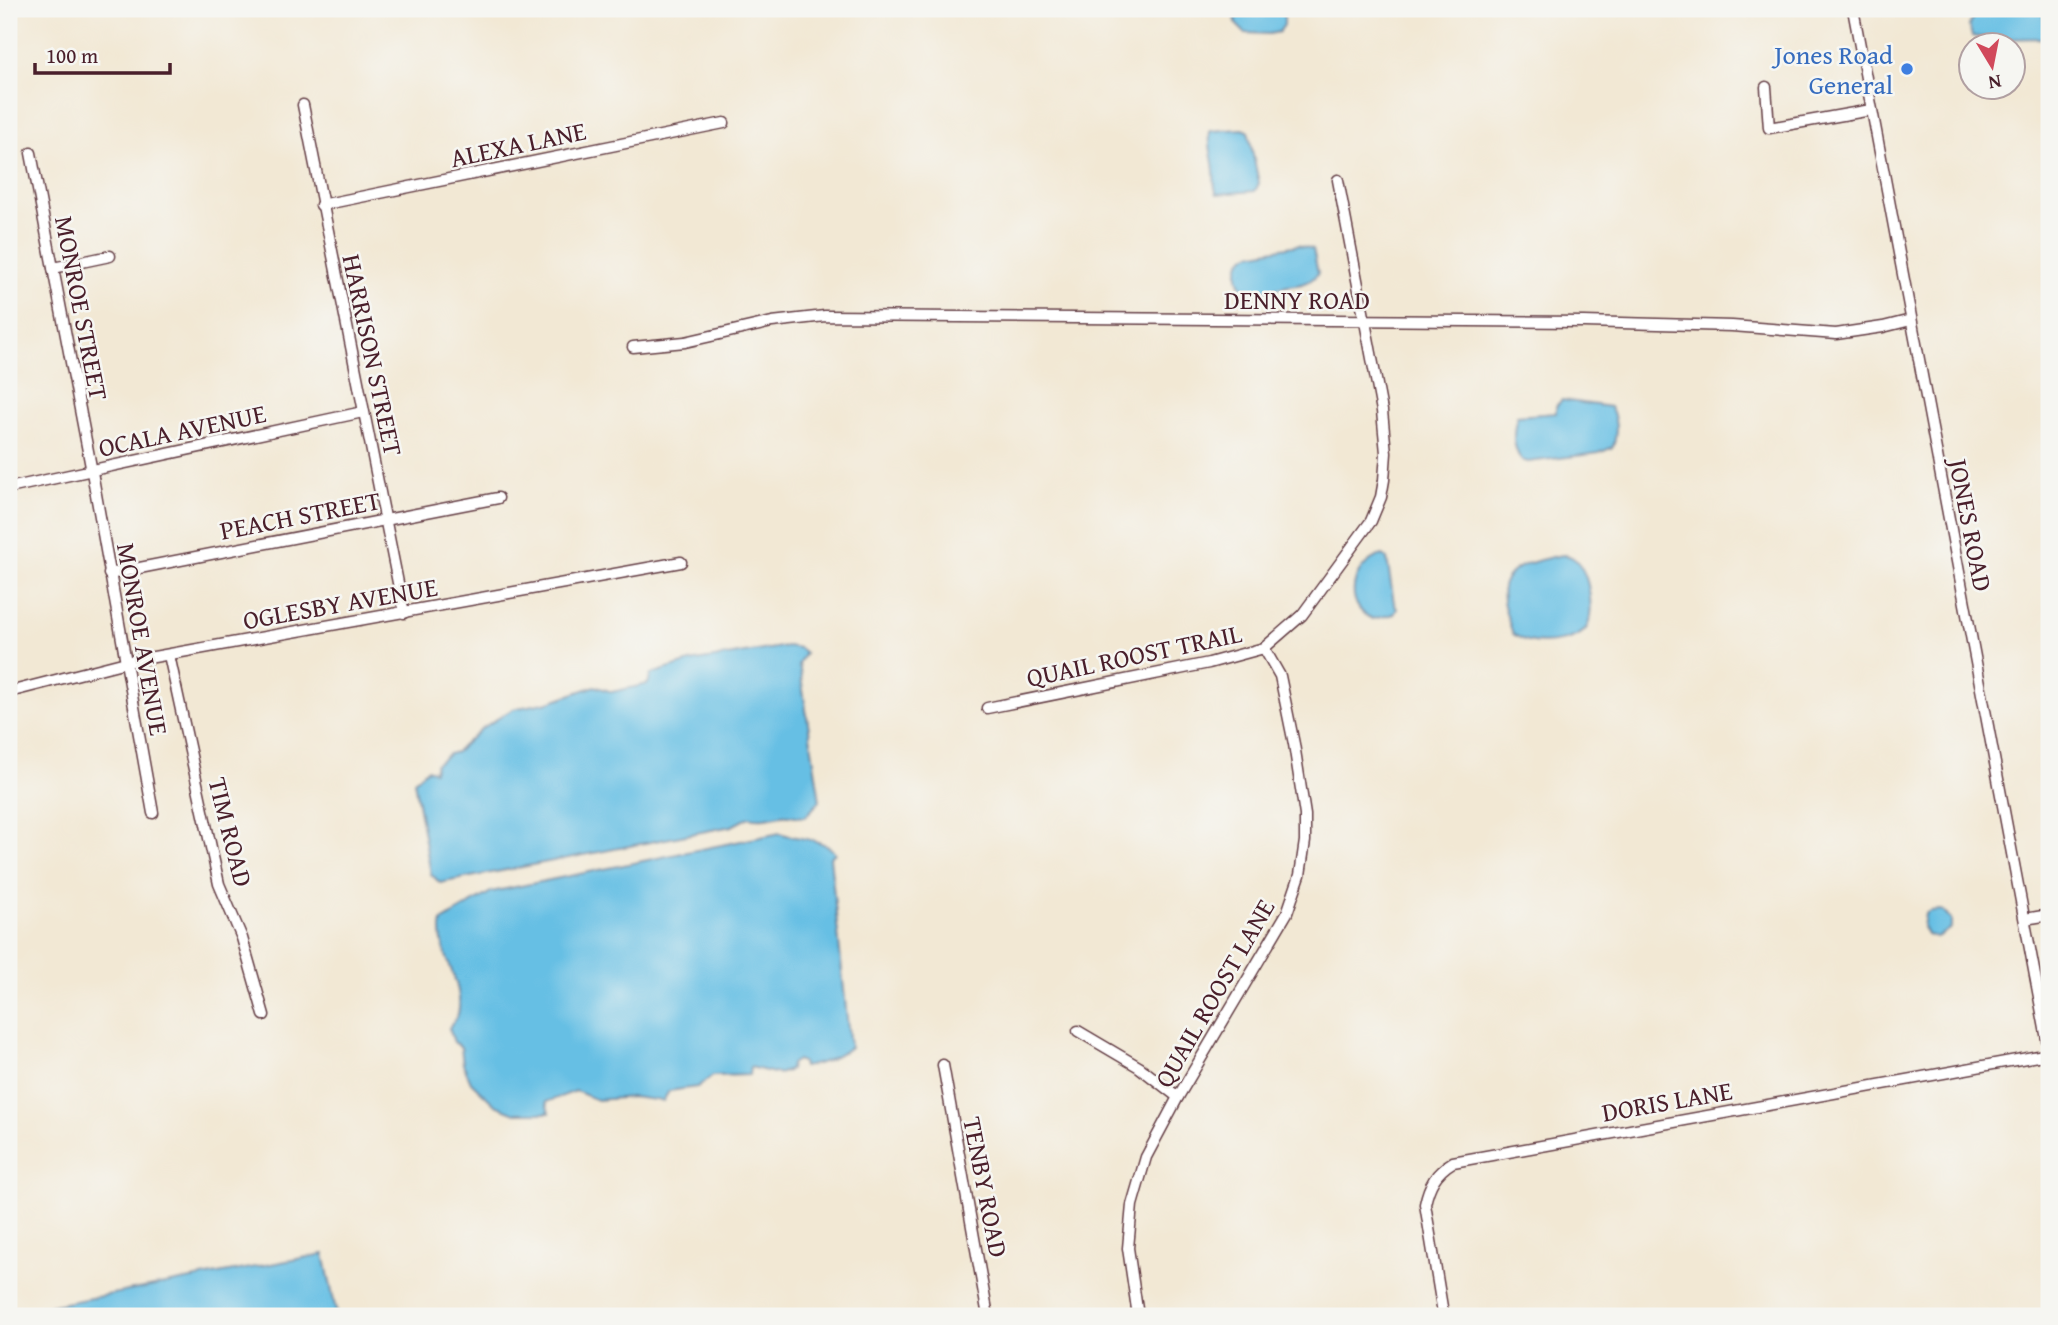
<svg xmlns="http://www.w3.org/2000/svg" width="2058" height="1325" font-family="'Gentium Book Plus',serif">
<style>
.water{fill:#66bfe4;stroke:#586f88;stroke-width:2}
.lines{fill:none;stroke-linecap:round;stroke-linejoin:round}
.minor-casing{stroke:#633d44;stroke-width:13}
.minor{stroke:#fff;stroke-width:10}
.shop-dot{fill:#3f7fe0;stroke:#f6f6f2;stroke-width:2.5}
.labels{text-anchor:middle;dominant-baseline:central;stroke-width:5;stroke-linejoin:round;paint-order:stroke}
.shop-label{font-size:26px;fill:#366cbe;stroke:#f6f6f2;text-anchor:end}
.street-label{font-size:26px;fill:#4a1f2b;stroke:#f6f6f2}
</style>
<rect width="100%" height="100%" fill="#f6f6f2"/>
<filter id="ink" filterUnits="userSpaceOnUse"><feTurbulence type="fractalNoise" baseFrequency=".0143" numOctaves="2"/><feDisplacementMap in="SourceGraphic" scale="14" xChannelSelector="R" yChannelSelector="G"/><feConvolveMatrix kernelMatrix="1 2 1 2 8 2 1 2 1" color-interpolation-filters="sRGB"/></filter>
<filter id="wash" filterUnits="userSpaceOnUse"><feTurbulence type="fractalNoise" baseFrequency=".00686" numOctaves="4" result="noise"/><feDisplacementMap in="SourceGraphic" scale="28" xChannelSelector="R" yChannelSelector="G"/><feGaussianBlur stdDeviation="1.57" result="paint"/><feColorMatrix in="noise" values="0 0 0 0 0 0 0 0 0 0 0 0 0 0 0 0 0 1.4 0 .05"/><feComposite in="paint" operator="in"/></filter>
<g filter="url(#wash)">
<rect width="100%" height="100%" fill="#f2e8d4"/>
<!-- water -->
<g class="water">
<path d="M1235 9H1284V25L1279 32 1269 34 1245 33 1236 24Z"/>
<path d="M1971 9H2042L2047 38 1995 39 1972 36 1969 26 1972 19Z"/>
<path d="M1243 129 1248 131 1259 183 1255 191 1217 194C1213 185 1215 180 1214 171 1213 157 1208 146 1210 131Z"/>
<path d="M1298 245 1313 249 1318 273C1309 286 1297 284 1283 287 1266 291 1236 299 1238 271 1238 262 1243 258 1250 254Z"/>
<path d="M1562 400 1610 407C1617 419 1617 434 1613 447L1599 453 1528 462 1521 460C1512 445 1513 432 1517 416L1556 413V406Z"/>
<path d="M1383 555 1387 559 1394 603 1397 609 1394 614 1373 619C1341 606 1352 562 1383 555Z"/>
<path d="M1565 555C1588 558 1595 606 1588 625 1581 642 1543 645 1528 641 1523 640 1518 637 1513 634 1503 604 1490 578 1527 564 1540 560 1552 556 1565 555Z"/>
<path d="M787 646 799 648 805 653 799 664 820 801 805 817C798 817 789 814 782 815 769 817 762 820 749 817L732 826 440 883 431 874 414 781 427 769 434 771 436 764 449 754 456 752 481 729 513 709 549 702 595 686 612 692 648 684 651 674 690 662Z"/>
<path d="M780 833C798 840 823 837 835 853L830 857 850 1047C836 1059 821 1064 803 1067L802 1062 797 1060 791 1064 790 1070 778 1074 750 1067 749 1075 713 1076 697 1087 669 1091 663 1101 632 1097 597 1100 576 1091 546 1102 549 1113H515L495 1105 471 1082 463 1064 461 1047 454 1042 449 1028C451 1024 457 1018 458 1014 466 982 435 952 442 921L491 892Z"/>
<path d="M1942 910 1951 920V928L1937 937 1927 935 1923 927 1925 914 1930 911Z"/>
<path d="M324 1254 337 1316H16V1313L38 1308Z"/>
</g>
</g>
<g filter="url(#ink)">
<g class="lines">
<!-- minor casing -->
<g class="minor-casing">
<g id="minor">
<path d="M1853 9 2049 1050"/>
<path d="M1766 87 1769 128 1871 110"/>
<path d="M303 105 404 613"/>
<path d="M31 153 92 472 153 813"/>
<path d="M321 205 724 123"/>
<path d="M53 268 110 256"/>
<path d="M633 347 685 342 772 322 825 316 1584 322 1732 326 1836 334 1883 327 1911 320"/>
<path d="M9 488 363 412"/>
<path d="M109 574 498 498"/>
<path d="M169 655 219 884 242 938 264 1015"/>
<path d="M9 692 126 662 681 562"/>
<path d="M987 708 1209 663 1264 648 1302 615 1371 521 1381 497 1384 480 1386 453 1382 411 1338 180"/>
<path d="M2025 919 2049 915"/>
<path d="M1078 1031 1139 1067 1178 1097"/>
<path d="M943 1065 988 1316"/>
<path d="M1443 1313 1425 1204C1429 1185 1436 1172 1453 1162L2049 1054"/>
<path d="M1138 1316 1128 1248 1132 1205 1146 1157 1178 1097 1287 913 1300 875 1305 841V815L1294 744 1280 676 1264 648"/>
</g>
</g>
<!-- minor -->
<use href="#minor" class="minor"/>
</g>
</g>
<!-- markers -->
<circle class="shop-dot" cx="1907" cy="69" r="7"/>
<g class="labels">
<!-- shop labels -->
<g class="shop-label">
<text x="1893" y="54">Jones Road<tspan x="1893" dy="30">General</tspan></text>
</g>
<!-- street labels -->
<g class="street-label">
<text transform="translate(518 144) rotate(-12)">ALEXA LANE</text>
<text x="1297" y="299">DENNY ROAD</text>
<text transform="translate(82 308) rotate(79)">MONROE STREET</text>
<text transform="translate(373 355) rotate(78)">HARRISON STREET</text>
<text transform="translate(182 430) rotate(-12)">OCALA AVENUE</text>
<text transform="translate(300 515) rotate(-11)">PEACH STREET</text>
<text transform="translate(1971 525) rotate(79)">JONES ROAD</text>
<text transform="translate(340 603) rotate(-10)">OGLESBY AVENUE</text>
<text transform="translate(143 639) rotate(80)">MONROE AVENUE</text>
<text transform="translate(1134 655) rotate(-12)">QUAIL ROOST TRAIL</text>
<text transform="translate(231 832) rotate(76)">TIM ROAD</text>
<text transform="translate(1214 993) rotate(-60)">QUAIL ROOST LANE</text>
<text transform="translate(1667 1101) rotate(-10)">DORIS LANE</text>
<text transform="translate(986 1187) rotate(79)">TENBY ROAD</text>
</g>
</g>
<!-- margin -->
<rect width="2058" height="1325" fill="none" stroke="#f6f6f2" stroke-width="35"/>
<!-- north arrow -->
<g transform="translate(1992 66) rotate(170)"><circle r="33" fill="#f6f6f2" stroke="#b1a0a2" stroke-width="2"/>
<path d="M0-5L12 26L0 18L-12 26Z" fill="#d1495b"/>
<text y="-10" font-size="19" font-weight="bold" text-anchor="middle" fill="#4a1f2b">N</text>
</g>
<!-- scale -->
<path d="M35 63v10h135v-10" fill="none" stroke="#4a1f2b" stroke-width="3.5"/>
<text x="46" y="63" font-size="21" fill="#4a1f2b" stroke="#f6f6f2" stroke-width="5" paint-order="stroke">100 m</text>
</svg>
